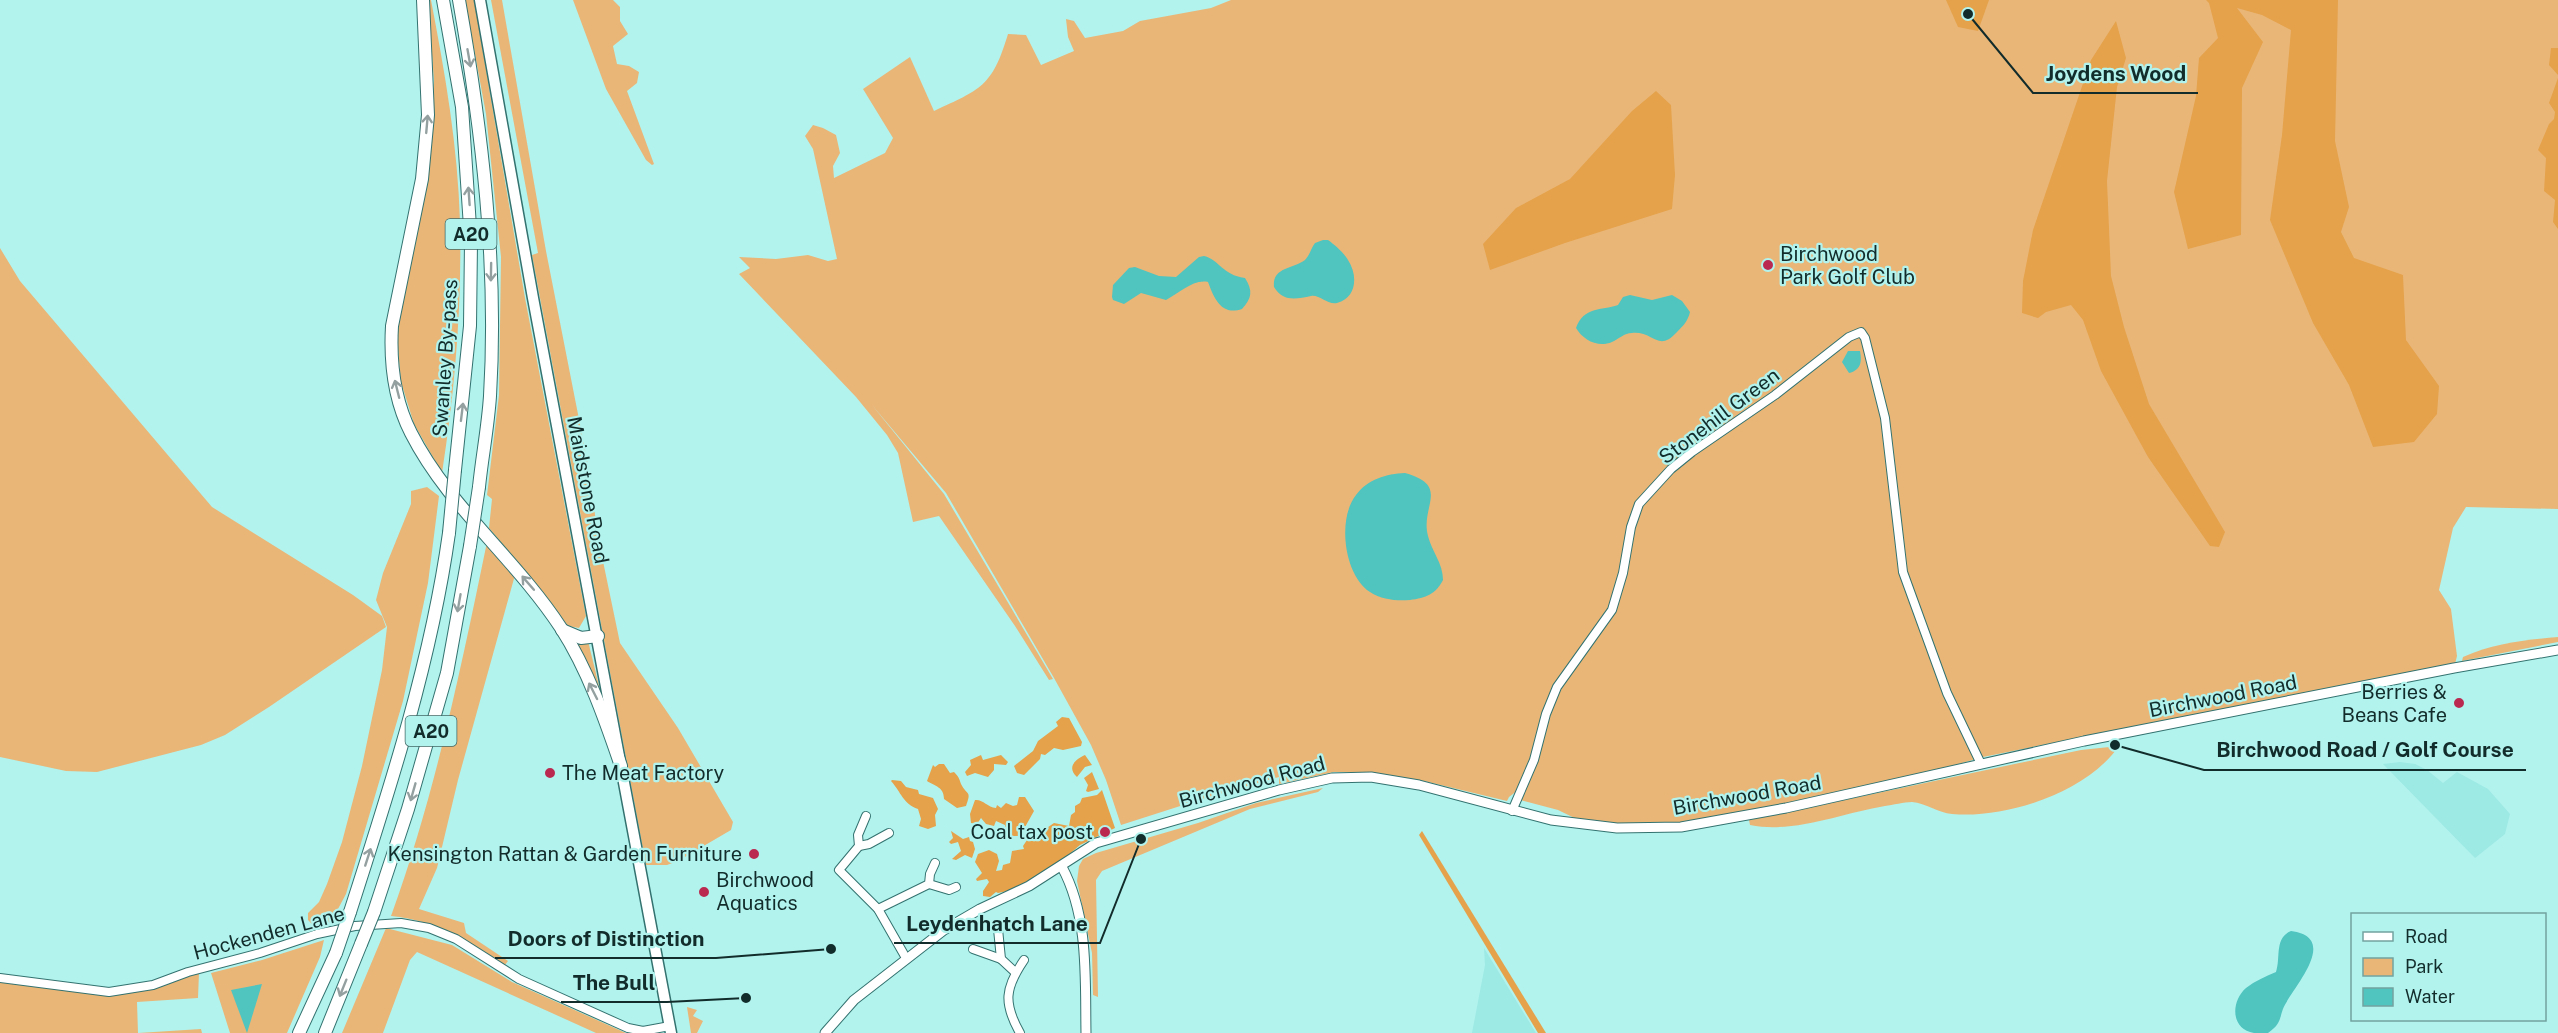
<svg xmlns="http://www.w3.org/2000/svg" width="2558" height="1033" font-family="'Public Sans',sans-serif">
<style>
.built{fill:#9de9e4}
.green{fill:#e9b678}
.forest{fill:#e5a24a}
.water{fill:#50c4bf}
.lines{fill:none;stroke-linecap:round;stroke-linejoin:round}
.minor-casing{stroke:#33726f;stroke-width:10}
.tertiary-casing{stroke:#33726f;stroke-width:11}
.secondary-casing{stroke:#33726f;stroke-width:13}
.trunk-casing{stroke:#33726f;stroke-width:14}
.minor{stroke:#fff;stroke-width:8}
.tertiary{stroke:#fff;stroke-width:9}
.secondary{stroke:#fff;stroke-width:10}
.trunk{stroke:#fff;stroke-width:12}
.trunk-bridge-casing{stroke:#33726f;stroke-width:14;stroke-linecap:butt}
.trunk-bridge{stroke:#fff;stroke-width:12}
.oneway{stroke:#94a0a0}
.poi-dot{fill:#ba2a50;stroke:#b2f3ee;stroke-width:2}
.labels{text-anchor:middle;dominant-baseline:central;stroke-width:4.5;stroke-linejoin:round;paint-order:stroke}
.shield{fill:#b2f3ee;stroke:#426866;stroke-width:1.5}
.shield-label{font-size:18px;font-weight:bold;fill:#122c2b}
.poi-label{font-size:20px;fill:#122c2b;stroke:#b2f3ee;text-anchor:start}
.street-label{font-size:20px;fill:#122c2b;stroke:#b2f3ee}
.leader{fill:none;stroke:#122c2b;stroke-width:2}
.callout-dot{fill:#122c2b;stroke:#b2f3ee;stroke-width:2}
.callout-label{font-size:21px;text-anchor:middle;font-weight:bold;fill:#122c2b;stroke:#b2f3ee;stroke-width:4.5;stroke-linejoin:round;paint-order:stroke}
</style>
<rect width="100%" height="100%" fill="#b2f3ee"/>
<!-- built -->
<g class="built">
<path d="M2400 762 2415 764 2427 770 2443 783 2457 772 2488 789 2510 814 2505 834 2475 858 2383 764Z"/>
<path d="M1484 948 1536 1033H1472L1485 965Z"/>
</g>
<!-- green -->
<g class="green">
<path d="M428 0H431C445 73 458 147 460 222 462 306 455 390 442 473L414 424 401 382 397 337 403 292 428 180 434 81Z"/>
<path d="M465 0H474L525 298 586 616 579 628 568 626 540 589 489 528 492 499 487 495 499 395 501 257 486 114Z"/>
<path d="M491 0H502L546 251 587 460 599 542 620 643 678 728 733 822 731 830 678 861 667 865H646L532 255 538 253Z"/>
<path d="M573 0H613L620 7V21L628 34 613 46 617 64 629 66 639 72 637 83 627 91 654 164 652 165 646 160 606 89Z"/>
<path d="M1231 0H2558V509L2466 507 2453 528 2439 590 2451 609 2457 656 2454 668 2087 736 1983 757 1864 791 1680 826 1589 825 1558 810 1520 800 1522 787 1509 797 1507 801 1424 781 1363 772H1334L1279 784V777L1199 800 1121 825 1106 780 1091 745 1054 678 946 493 872 405 944 494 1053 679 1049 680 1015 626 939 516 913 522 898 453 887 435 856 397 739 274 750 268 739 257 776 259 808 255 828 261 837 259 813 149 805 136 813 125 823 128 836 135 840 153 833 166 834 178 885 153 893 138 863 89 910 57 934 111C981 89 992 87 1008 34L1026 35 1041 65 1074 51 1068 37 1066 19 1074 21 1085 38 1123 31 1140 21 1211 8Z"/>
<path d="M0 248 20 281 212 507 353 595 382 616 386 627 269 707 225 735 201 745 97 772 66 771 0 757Z"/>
<path d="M427 487 439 496 428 583 403 701 346 894 331 922 314 926 308 920V913L319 902 327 884 342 842 362 766 382 670 387 627 376 600 383 573 411 504V491Z"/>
<path d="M487 542 515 575 458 780 437 868 419 909 464 923 466 933 508 961 505 965C467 940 438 921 391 916 435 795 461 668 487 542Z"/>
<path d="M2558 637V642L2462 661 2463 657C2494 643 2524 640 2558 637Z"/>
<path d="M588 641 601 694 572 645Z"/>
<path d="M2119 746C2087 792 2007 819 1952 814 1938 813 1926 803 1912 802 1904 802 1893 805 1885 806 1842 813 1794 834 1750 825L1749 820 2081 750Z"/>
<path d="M1323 788 1318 792 1250 809 1102 871 1096 880 1098 997 1093 995 1092 953 1077 881 1079 866 1083 859 1096 853 1198 823 1256 803Z"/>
<path d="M386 928 452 945 512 982 626 1033H596L417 952 410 960 383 1033H342Z"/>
<path d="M324 940 320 957 287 1033H230L211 973 262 960Z"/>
<path d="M199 973 198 998 137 1002 138 1033 201 1029 202 1033H0V982L109 996 153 989Z"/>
<path d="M687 1007 697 1010 693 1016 703 1021 697 1033H691Z"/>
</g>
<!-- forest -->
<g class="forest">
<path d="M1946 0H1989L1978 31 1958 27Z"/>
<path d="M2206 0H2338L2335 141 2349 207 2341 232 2354 258 2403 275 2406 340 2439 386 2437 414 2414 442 2373 447 2349 385 2313 323 2270 220 2282 135 2291 30 2262 15 2237 8 2263 42 2242 88 2241 235 2188 249 2174 192 2196 96 2199 58 2218 38 2209 3Z"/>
<path d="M2116 21 2126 58 2117 87 2107 181 2111 276 2124 327 2149 404 2225 532 2219 547 2210 546 2148 457 2101 371 2083 320 2071 305 2046 312 2038 318 2022 313 2023 281 2033 230 2091 60Z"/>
<path d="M2551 48H2558V75L2549 65Z"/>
<path d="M2558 78V229L2553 222 2555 200 2544 191 2546 158 2538 150 2549 124 2554 119 2555 112 2549 103Z"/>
<path d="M1656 91 1671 105 1675 175 1672 209 1565 243 1490 270 1483 244 1516 208 1570 179 1632 111Z"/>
<path d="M1062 717 1069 718 1082 742 1081 746 1063 750 1054 748 1045 755 1041 754 1040 759 1024 775 1017 773 1014 766 1033 751 1038 741 1058 726 1056 722Z"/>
<path d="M981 755 983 760 1001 755 1008 762 1006 765 994 764V770L988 777 975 773 967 776 965 772 971 765 970 760Z"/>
<path d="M1085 755 1092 765 1085 767 1077 777C1066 767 1076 759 1085 755Z"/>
<path d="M939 764H944L950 773 954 772C959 777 959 778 961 784 967 796 972 790 966 806L957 808 944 799C944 787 935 786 927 781L933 765 935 767Z"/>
<path d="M1092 772 1099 789 1088 792 1086 791 1088 785 1084 778Z"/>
<path d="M892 780 901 781 906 787 918 790 919 794 933 798 938 809 935 815 936 826 928 829 919 826 921 819 918 809C903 804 901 792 891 781Z"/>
<path d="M1102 790 1115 828 1080 845 1058 864 1038 876 1012 890 998 893 996 892 990 897 983 896V891L989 882 987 879 977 881 976 879 982 873 975 862 978 854 989 850 997 854 999 861 996 871 1002 870 1003 865 1010 863 1012 851 1024 849 1023 846 1029 837 1038 834 1054 823 1069 826 1071 815 1075 812V806L1080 803 1082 798 1097 795Z"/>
<path d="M1019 797H1025L1034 811 1020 836H1010L1006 832 1005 825 996 821 994 826 986 824 981 818 977 824 971 823 970 814 975 800C983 799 987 807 996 808L997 805 1001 808 1006 803 1013 806 1017 805Z"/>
<path d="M951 831 963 839 969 837 970 841 973 842 975 849 972 858 965 855 956 860 952 859 961 851 958 842 951 844 949 842 953 838Z"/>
<path d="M1422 831 1546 1033H1538L1419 835Z"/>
</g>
<!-- water -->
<g class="water">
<path d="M1323 240H1328C1335 245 1344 253 1348 260 1358 275 1357 298 1337 303 1327 305 1319 294 1311 296 1296 299 1283 302 1274 287 1272 267 1293 269 1305 260 1310 255 1311 248 1315 243Z"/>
<path d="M1204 256C1220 260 1222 275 1245 278 1253 291 1252 298 1242 309 1221 316 1214 298 1208 282 1193 279 1178 294 1166 300L1141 293 1124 304 1113 300 1112 297 1113 285 1129 268 1135 267 1159 276 1176 277 1199 257Z"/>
<path d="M1672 295 1682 301 1690 312C1688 321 1683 326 1677 332 1658 353 1654 331 1632 333 1624 333 1619 339 1612 342 1598 348 1583 340 1576 328 1584 306 1601 311 1618 305L1623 297 1630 295 1652 300Z"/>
<path d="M1848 351H1860C1862 362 1861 370 1849 373L1842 362Z"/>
<path d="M1405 473C1451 486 1420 506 1428 536 1432 552 1443 563 1443 580 1436 594 1426 598 1410 600 1397 601 1382 600 1370 592 1344 575 1337 519 1356 495 1368 479 1386 474 1405 473Z"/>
<path d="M2291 931C2338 937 2298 982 2286 1003 2278 1016 2284 1022 2268 1033 2264 1033 2258 1033 2254 1033 2230 1029 2231 1001 2246 988 2255 981 2266 976 2276 972 2281 958 2274 938 2291 931Z"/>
<path d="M262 984 247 1033 231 990Z"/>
</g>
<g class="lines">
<!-- minor casing -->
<g class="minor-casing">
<g id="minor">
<path d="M1512 811 1534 760 1546 714 1557 687 1612 610 1623 573 1631 527 1639 504 1671 469 1692 452 1775 395 1849 337 1861 332 1865 338 1885 418 1903 572 1947 693 1981 764"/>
<path d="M866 816 858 835 859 846 839 870 878 909 906 958"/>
<path d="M859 846 869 844 889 833"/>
<path d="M929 884 949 890 956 887"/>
<path d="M878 909 929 884 930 874 935 863"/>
<path d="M998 929 1001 959 1015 972"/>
<path d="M973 949 1001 959"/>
<path d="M0 978 109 992 153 985 188 972 260 953 317 934 355 926 401 923 429 928 456 939 519 979 628 1028 643 1031 670 1026"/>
<path d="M1020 1033C1003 1003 1005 988 1024 960"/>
</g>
</g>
<!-- tertiary casing -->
<g class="tertiary-casing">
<g id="tertiary">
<path d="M1062 867C1089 917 1085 978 1086 1033"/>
<path d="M825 1033 854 1000 944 930 980 909 1029 886 1096 843 1279 790 1332 778 1371 777 1419 785 1551 820 1617 828 1681 827 1786 808 2084 741 2454 668 2558 650"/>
</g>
</g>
<!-- secondary casing -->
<g class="secondary-casing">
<path id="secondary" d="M480 0 533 298 671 1033"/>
</g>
<!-- trunk casing -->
<g class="trunk-casing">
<g id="trunk">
<path d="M423 0 428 115 422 179 392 326C390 361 394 400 411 433 448 506 516 559 561 628 588 670 605 719 621 766"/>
<path d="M443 0 462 107 471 242 470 326 455 470"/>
<path d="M459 0C482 130 498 264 490 396 488 427 482 457 479 487"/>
<path d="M562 630 581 638 598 636"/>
<path d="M350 912C390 788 431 662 449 533"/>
<path d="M374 912 408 809 447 673 470 546"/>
<path d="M299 1033 336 953"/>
<path d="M325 1033 361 944"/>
</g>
</g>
<!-- minor -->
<use href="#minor" class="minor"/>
<!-- tertiary -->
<use href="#tertiary" class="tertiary"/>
<!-- secondary -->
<use href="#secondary" class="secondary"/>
<!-- trunk -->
<use href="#trunk" class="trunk"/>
<!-- trunk-bridge casing -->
<g class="trunk-bridge-casing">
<g id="trunk-bridge">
<path d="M449 533 455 470"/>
<path d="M470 546 479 487"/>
<path d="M361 944 374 912"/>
<path d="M336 953 350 912"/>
</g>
</g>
<!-- trunk-bridge -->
<use href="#trunk-bridge" class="trunk-bridge"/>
</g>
<!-- one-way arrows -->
<defs><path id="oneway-shaft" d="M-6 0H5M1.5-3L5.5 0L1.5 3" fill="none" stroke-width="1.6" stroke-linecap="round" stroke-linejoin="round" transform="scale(1.5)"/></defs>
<g class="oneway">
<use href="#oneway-shaft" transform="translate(469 58) rotate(80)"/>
<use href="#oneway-shaft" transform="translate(427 124) rotate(-85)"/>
<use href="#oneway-shaft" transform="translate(469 196) rotate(-94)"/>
<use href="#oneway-shaft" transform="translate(491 272) rotate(91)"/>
<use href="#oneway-shaft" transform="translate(397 389) rotate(-104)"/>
<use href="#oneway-shaft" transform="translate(462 412) rotate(-83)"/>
<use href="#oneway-shaft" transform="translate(528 583) rotate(-131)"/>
<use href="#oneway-shaft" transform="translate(459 603) rotate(100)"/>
<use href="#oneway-shaft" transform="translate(593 691) rotate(-117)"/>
<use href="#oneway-shaft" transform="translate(413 792) rotate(106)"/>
<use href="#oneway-shaft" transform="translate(368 857) rotate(-72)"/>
<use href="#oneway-shaft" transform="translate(343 988) rotate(112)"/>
</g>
<!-- markers -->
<g class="poi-dot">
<circle cx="1768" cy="265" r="6"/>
<circle cx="2459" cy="703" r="6"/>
<circle cx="550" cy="773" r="6"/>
<circle cx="1105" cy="832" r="6"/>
<circle cx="754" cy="854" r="6"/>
<circle cx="704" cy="892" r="6"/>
</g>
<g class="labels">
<!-- shield labels -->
<g class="shield">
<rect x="445.5" y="219" width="51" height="30" rx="4.5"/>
<rect x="405.5" y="716" width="51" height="30" rx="4.5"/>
</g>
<g class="shield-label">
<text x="471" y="234">A20</text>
<text x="431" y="731">A20</text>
</g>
<!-- poi labels -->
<g class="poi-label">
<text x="1780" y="254">Birchwood<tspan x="1780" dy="23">Park Golf Club</tspan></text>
<text x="2447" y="692" text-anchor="end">Berries &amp;<tspan x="2447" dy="23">Beans Cafe</tspan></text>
<text x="562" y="773">The Meat Factory</text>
<text x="1093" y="832" text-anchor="end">Coal tax post</text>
<text x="742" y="854" text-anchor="end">Kensington Rattan &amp; Garden Furniture</text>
<text x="716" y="880">Birchwood<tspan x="716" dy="23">Aquatics</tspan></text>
</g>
<!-- street labels -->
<g class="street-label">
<text transform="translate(445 358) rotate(-86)">Swanley By-pass</text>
<text transform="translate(1719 416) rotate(-37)">Stonehill Green</text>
<text transform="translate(588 490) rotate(79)">Maidstone Road</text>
<text transform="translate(2223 696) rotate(-11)">Birchwood Road</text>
<text transform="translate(1252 782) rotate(-15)">Birchwood Road</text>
<text transform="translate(1747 795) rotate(-10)">Birchwood Road</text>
<text transform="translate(269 933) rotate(-15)">Hockenden Lane</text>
</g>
</g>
<!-- callouts -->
<path class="leader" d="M1968 14L2033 93H2198M2115 745L2204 770H2526M1141 839L1100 943H894M831 949L716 958H495M746 998L667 1002H561"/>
<g class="callout-dot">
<circle cx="1968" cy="14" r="6"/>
<circle cx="2115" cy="745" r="6"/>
<circle cx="1141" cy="839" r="6"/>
<circle cx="831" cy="949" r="6"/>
<circle cx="746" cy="998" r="6"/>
</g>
<g class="callout-label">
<text x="2116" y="81">Joydens Wood</text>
<text x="2365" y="757">Birchwood Road / Golf Course</text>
<text x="997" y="931">Leydenhatch Lane</text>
<text x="606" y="946">Doors of Distinction</text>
<text x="614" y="990">The Bull</text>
</g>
<!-- legend -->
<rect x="2351" y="913" width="195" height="108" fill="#b2f3ee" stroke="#72a3a0" stroke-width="1.5"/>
<rect x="2363" y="932" width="30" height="9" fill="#ffffff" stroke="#72a3a0" stroke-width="1.5"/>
<text x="2405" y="943" font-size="18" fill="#122c2b">Road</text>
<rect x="2363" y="958" width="30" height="18" fill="#e9b678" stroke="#72a3a0" stroke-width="1.5"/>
<text x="2405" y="973" font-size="18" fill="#122c2b">Park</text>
<rect x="2363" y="988" width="30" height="18" fill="#50c4bf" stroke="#72a3a0" stroke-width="1.5"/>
<text x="2405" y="1003" font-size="18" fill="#122c2b">Water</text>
</svg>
